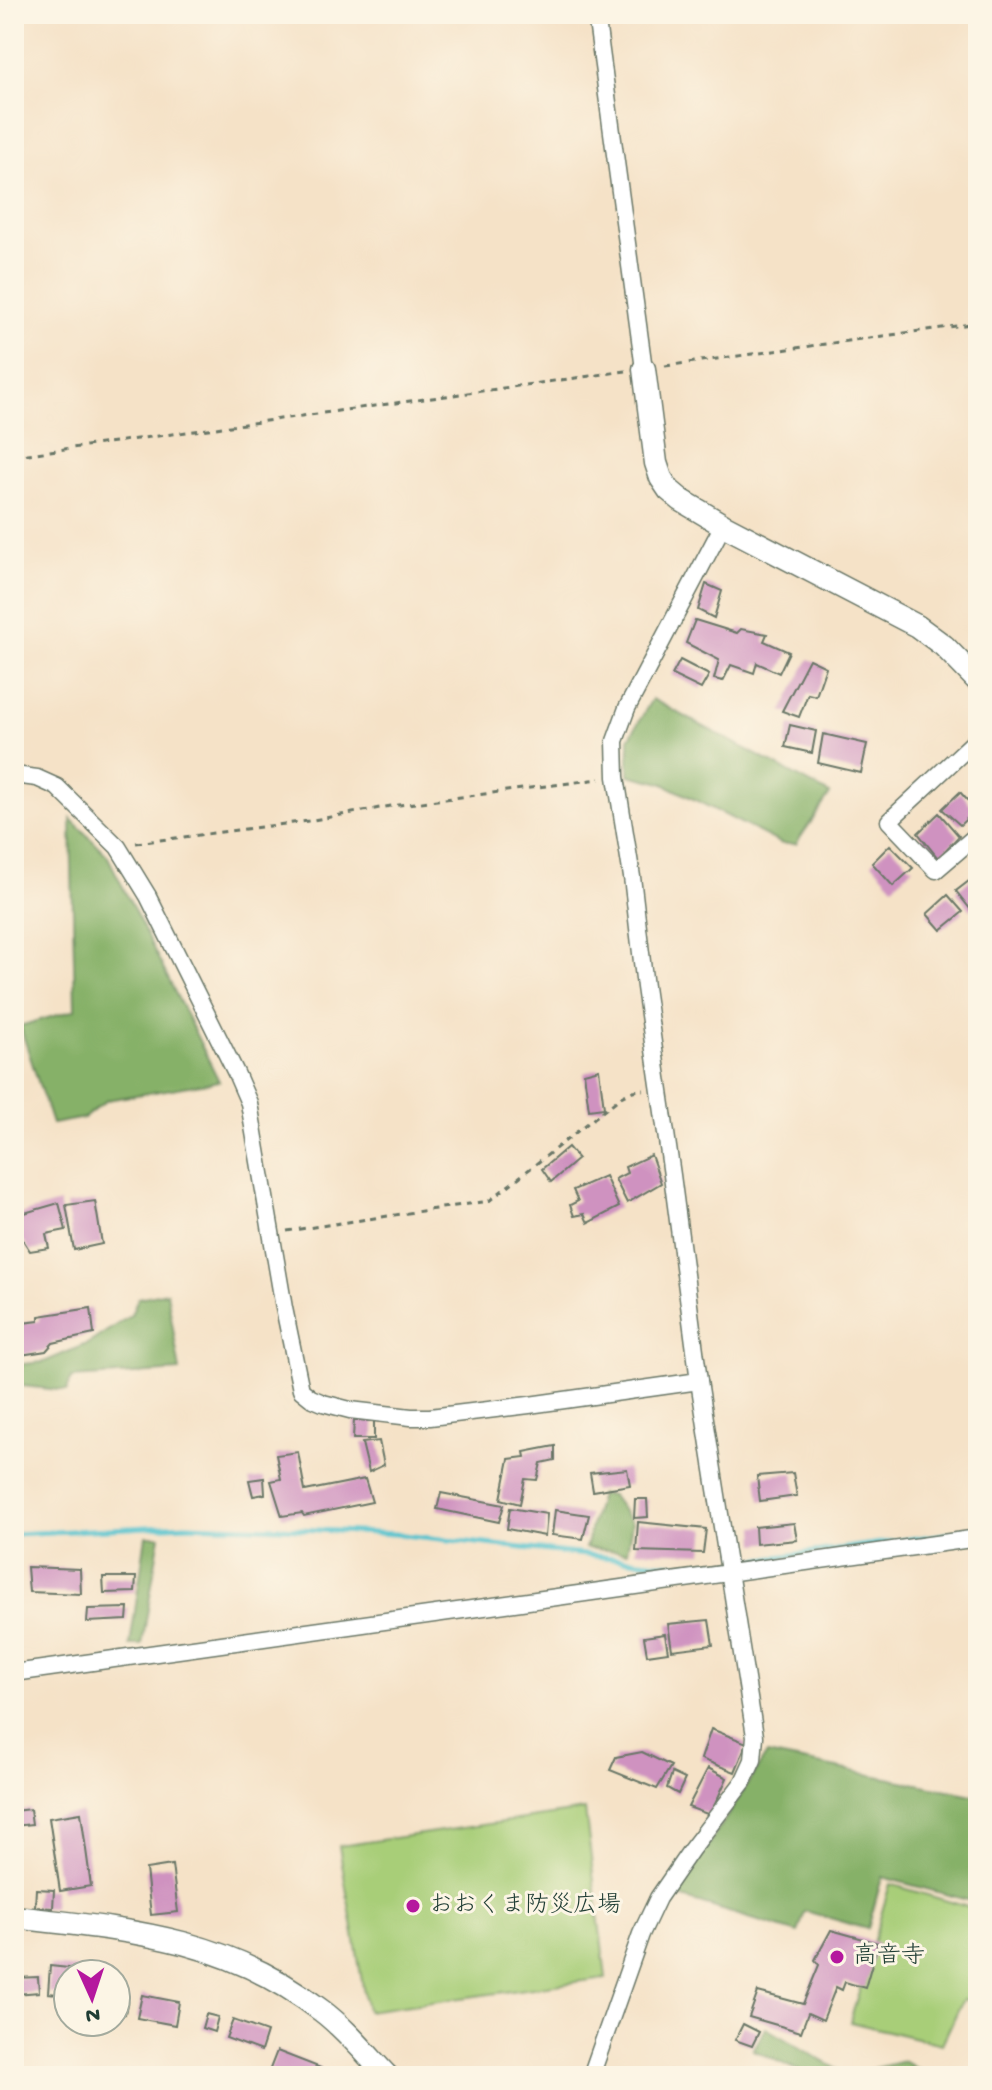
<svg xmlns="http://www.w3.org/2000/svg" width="992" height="2090" font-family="'Gochi Hand','Klee One',sans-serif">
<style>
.green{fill:#a8ce78;stroke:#648656;stroke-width:2}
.forest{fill:#86b168;stroke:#52774e;stroke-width:2}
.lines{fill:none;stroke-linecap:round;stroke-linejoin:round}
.stream{stroke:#56c3ce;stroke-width:5}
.building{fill:#cf92c0}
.minor-casing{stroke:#6a7767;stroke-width:19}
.tertiary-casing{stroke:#6a7767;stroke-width:25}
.path{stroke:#6a7767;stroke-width:3;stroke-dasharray:6 6;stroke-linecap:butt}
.minor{stroke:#fff;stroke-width:16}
.tertiary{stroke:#fff;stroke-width:22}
.poi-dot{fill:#b5179e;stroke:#fcf5e5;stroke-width:3}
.labels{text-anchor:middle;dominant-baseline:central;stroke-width:6;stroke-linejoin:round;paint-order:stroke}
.poi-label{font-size:24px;fill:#1f3d34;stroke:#fcf5e5;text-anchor:start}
</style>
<rect width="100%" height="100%" fill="#fcf5e5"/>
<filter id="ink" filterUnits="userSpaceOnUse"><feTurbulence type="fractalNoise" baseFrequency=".0125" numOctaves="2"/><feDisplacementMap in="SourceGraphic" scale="16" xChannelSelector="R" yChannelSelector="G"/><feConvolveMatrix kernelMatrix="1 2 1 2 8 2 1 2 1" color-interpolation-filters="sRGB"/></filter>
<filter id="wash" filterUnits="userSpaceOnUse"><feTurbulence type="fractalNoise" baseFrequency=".006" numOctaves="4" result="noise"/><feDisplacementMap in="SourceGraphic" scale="32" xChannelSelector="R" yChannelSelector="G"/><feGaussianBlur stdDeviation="1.8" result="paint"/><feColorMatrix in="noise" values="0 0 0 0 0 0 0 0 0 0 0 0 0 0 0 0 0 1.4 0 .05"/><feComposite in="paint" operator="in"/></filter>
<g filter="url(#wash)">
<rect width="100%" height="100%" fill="#f5e2c7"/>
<!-- green -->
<g class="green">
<path d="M585 1810 606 1978 367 2011 339 1846Z"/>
<path d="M890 1884 978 1910V2003L963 1999 942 2044 850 2022Z"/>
</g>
<!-- forest -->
<g class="forest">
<path d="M652 699 830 794 796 844H782L662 783 629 775V739Z"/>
<path d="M71 819 107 855 219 1081 107 1100 84 1118 52 1124 20 1026 75 1010Z"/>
<path d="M167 1292 180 1371 71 1378 67 1391 14 1385V1365L44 1362 89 1343 131 1315 138 1298Z"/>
<path d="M600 1494 612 1496 632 1523 627 1552 585 1548Z"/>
<path d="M146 1536H160L142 1645H130Z"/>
<path d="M767 1754 978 1796V1903L882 1877 868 1929 805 1911 798 1933 676 1896Z"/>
<path d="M766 2028 847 2075 904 2061 921 2071 919 2076H811L753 2050Z"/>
</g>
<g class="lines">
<!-- stream -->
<g class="stream">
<path d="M14 1534 186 1525 280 1528 395 1534 677 1565 715 1564"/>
<path d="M740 1562 978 1530"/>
</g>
</g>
<g id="blocks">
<!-- building -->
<g class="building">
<path d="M706 584 722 591 714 618 698 610Z"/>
<path d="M695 620 737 633 741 629 767 634 764 641 789 652 779 673 757 663 754 673 731 665 723 681 714 679 719 660 686 643Z"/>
<path d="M809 659 826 667 816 696 808 694 799 717 782 711Z"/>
<path d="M680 660 709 675 701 689 672 675Z"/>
<path d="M790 725 816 731 812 753 785 747Z"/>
<path d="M823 734 867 744 861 773 818 763Z"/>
<path d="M960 792 976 810 960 825 942 809Z"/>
<path d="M939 813 959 836 938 858 918 833Z"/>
<path d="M890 845 913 868 893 886 872 863Z"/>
<path d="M978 874V904L971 910 956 891Z"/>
<path d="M948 895 963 912 941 930 927 914Z"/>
<path d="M599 1069 604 1108 589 1110 584 1073Z"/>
<path d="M568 1147 578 1159 551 1182 542 1169Z"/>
<path d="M651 1155 661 1183 627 1203 615 1179 627 1173 625 1167Z"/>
<path d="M605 1176 619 1207 588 1223 584 1214 574 1216 570 1205 578 1201 573 1190Z"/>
<path d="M95 1201 102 1244 74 1250 66 1205Z"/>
<path d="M59 1203 66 1230 46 1234 49 1248 30 1251 23 1240 14 1243V1216Z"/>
<path d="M91 1308 94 1334 53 1343 46 1351 14 1356V1324L39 1321V1316Z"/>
<path d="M354 1420 374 1421V1439H353Z"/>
<path d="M379 1441 384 1465 369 1472 362 1443Z"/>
<path d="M555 1446V1460L541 1463 537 1480 525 1479 520 1504 501 1499 509 1459 525 1457 524 1452Z"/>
<path d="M298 1452 305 1491 365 1479 372 1502 304 1516 302 1513 282 1516 271 1481 281 1479 276 1455Z"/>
<path d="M627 1469 630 1485 593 1491 590 1473Z"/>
<path d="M793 1473 797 1496 760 1501 757 1476Z"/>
<path d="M264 1478 265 1494 253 1496 249 1480Z"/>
<path d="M441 1493 504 1505 499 1522 437 1509Z"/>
<path d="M635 1499H647L648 1517 634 1518Z"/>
<path d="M510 1508 547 1514 545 1536 507 1529Z"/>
<path d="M555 1510 589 1515 583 1539 552 1535Z"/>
<path d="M638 1522 706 1529 703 1553 636 1551Z"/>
<path d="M794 1523 797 1540 756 1544 755 1527Z"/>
<path d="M27 1567 80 1569 81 1594 29 1592Z"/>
<path d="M103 1577H136L135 1592 104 1593Z"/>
<path d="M128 1608 127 1620 87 1622 88 1609Z"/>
<path d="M709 1620 713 1645 672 1650 668 1624Z"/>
<path d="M665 1634 668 1652 647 1655 644 1637Z"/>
<path d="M711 1729 747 1743 735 1772 701 1759Z"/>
<path d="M642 1752 671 1766 657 1789 610 1770 616 1757Z"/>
<path d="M708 1768 727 1778 710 1815 688 1807Z"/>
<path d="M672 1773 685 1779 678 1794 667 1788Z"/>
<path d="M30 1809 32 1824 14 1826V1811Z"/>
<path d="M81 1813 91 1886 60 1891 49 1818Z"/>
<path d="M172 1865 178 1912 151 1915 146 1869Z"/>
<path d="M36 1889 54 1890 53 1908 35 1907Z"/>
<path d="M831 1930 878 1943 865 1988 845 1982 842 1990 836 1987 823 2020 808 2013 801 2032 749 2017 758 1992 803 2004 819 1965 815 1960Z"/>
<path d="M50 1966 87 1970V1974H68V1995L48 1993Z"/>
<path d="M38 1977 39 1992 16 1994 15 1978Z"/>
<path d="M116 1995 128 1997 125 2014 116 2012Z"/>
<path d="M142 1995 179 2002 175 2025 137 2018Z"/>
<path d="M206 2014 218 2017 214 2032 202 2028Z"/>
<path d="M233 2020 267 2032 261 2051 226 2038Z"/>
<path d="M743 2024 759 2032 752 2046 735 2040Z"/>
<path d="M277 2051 321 2068 318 2076H273L268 2074Z"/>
</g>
</g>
</g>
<g filter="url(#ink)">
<use href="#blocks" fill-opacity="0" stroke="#6a7767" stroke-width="2"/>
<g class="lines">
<!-- minor casing -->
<g class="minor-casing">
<g id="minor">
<path d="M596 14 644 369"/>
<path d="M978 738 889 821 936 870 978 834"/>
<path d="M14 775 37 778 57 787 118 847 148 896 236 1073 249 1103 284 1308 301 1390 311 1398 323 1403 350 1410 411 1417H430L529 1405 699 1381"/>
<path d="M14 1673 978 1538"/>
<path d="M591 2076 641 1934 658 1898 691 1850 743 1782 753 1760 755 1736 699 1381 672 1175 645 987 632 877 616 777 615 741 627 708 723 525"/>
</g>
</g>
<!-- tertiary casing -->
<g class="tertiary-casing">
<g id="tertiary">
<path d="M644 369 656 463 661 478 669 490 681 500 723 525 917 626 944 646 978 681"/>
<path d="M14 1917C128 1930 227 1937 322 2011 346 2029 366 2054 387 2076"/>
</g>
</g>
<!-- path -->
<g class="path">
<path d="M665 366 978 323"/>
<path d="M14 456 626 371"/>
<path d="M136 843 308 821 391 806 600 779"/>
<path d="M287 1231 489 1201 621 1097 633 1091 644 1090"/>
</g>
<!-- minor -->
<use href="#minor" class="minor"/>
<!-- tertiary -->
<use href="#tertiary" class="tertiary"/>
</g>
</g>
<!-- markers -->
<g class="poi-dot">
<circle cx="413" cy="1906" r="8"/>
<circle cx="837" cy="1957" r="8"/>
</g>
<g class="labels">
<!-- poi labels -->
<g class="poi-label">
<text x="429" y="1906">おおくま防災広場</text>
<text x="853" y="1957">高音寺</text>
</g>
</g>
<!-- margin -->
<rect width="992" height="2090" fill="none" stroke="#fcf5e5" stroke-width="48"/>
<!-- north arrow -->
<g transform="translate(92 1998) rotate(177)"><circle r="38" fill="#fcf5e5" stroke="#a4ab9e" stroke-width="2"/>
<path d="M0-6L14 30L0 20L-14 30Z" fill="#b5179e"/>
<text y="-12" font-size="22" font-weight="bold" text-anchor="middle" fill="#1f3d34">N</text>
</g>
</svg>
